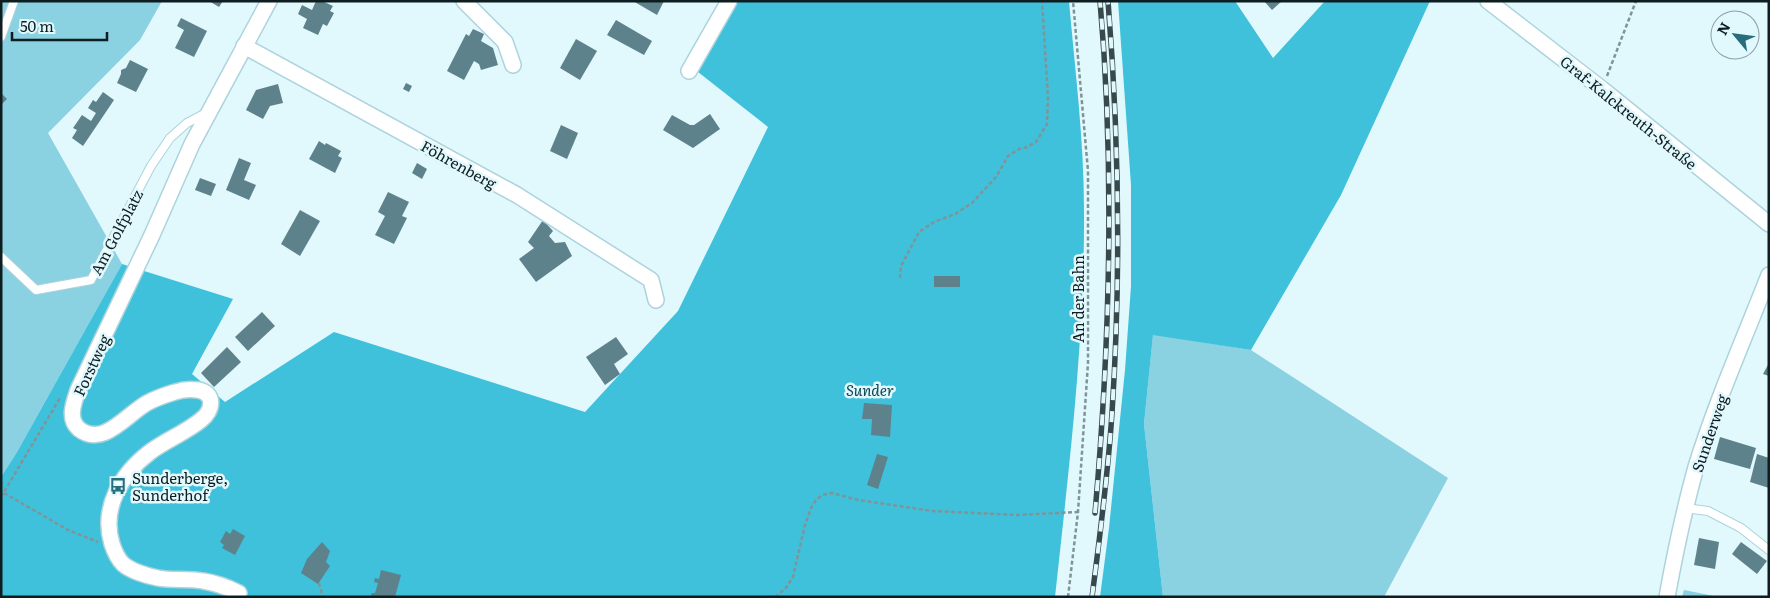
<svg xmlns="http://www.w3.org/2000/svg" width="1770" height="598" font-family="Literata,serif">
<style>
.green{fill:#8ad1e1}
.forest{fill:#3fc1db}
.building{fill:#5e828b}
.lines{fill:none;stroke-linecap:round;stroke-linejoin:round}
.lane-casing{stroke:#add3dc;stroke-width:10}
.street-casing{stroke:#add3dc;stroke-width:18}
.path{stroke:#809498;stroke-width:2.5;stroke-dasharray:4 2.5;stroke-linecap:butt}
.lane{stroke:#fff;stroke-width:8}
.street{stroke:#fff;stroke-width:15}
.rail-casing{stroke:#38494c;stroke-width:5.5}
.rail{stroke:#e1f8fd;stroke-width:4;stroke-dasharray:11;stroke-linecap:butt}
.labels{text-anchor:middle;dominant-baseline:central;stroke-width:5;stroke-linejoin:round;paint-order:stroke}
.street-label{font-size:15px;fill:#0e1d20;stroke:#e1f8fd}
.park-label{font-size:15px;font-style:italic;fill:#0e4751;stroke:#e1f8fd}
.poi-label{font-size:15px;fill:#0e1d20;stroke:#e1f8fd;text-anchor:start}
</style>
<rect width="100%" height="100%" fill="#e1f8fd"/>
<!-- green -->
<g class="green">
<path d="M1 1H162L140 40 48 133 122 264 17 452 1 477Z"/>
<path d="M1153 334 1251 350 1448 478 1384 597H1163L1144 424Z"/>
<path d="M1684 590 1719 597H1682Z"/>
</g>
<!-- forest -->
<g class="forest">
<path d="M735 1H1069C1075 70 1084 140 1084 209 1085 339 1069 467 1055 597H1V477L17 452 122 264 233 299 192 374 225 402 334 332 585 412 678 311 768 127 698 72Z"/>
<path d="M1118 1H1235L1273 58 1325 1H1430L1341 195 1251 350 1153 335 1144 424 1163 597H1100L1109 528 1125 370 1131 286V185Z"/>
</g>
<!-- building -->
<g class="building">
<path d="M209 1H223L219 7Z"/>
<path d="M316 1H322L333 6 330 11 334 13 327 26 323 24 318 35 303 28 307 19 298 14 302 5 312 10Z"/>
<path d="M633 1H664L657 15Z"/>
<path d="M1264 1H1282L1272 10Z"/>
<path d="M181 18 207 31 194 57 175 48 184 30 177 26Z"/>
<path d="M616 20 652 41 644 55 607 35Z"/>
<path d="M473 29 484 34 481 41 493 48 498 65 481 70 479 64 474 61 464 80 447 71 466 34 469 36Z"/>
<path d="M576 39 597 51 580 80 560 68Z"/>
<path d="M130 60 148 69 136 92 117 83 121 74V70L126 68Z"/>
<path d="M406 83 412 86 409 92 403 89Z"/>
<path d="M278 84 283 103 270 106 263 119 246 110 256 90Z"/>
<path d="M103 92 114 100 83 146 72 138 77 130 73 128 82 115 91 121 96 113 88 108 93 100 96 102Z"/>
<path d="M1 93 7 99 1 105Z"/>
<path d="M710 114 720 129 693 148 663 130 672 115 690 125H694Z"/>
<path d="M561 125 578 133 567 159 550 151Z"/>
<path d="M319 141 325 145 326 143 341 151 338 156 342 158 335 173 309 159Z"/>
<path d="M239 158 251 163 244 180 256 185 249 200 226 190Z"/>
<path d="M417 163 427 169 422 179 412 173Z"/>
<path d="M200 178 216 184 211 196 195 190Z"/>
<path d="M388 192 409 202 402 216 407 218 394 244 375 235 385 216 378 212Z"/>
<path d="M300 210 320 221 300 256 281 244Z"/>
<path d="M543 220 553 231 549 236 555 243 565 242 572 256 536 282 519 259 534 248 528 242Z"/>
<rect x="934" y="276" width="26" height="11"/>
<path d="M262 312 275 326 248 351 235 337Z"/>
<path d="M616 337 628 354 614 364 620 374 605 385 586 357Z"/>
<path d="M227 347 241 362 214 387 201 373Z"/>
<path d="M1769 363V376L1763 374Z"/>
<path d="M864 403 892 405 890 437 871 435 872 419H862Z"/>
<path d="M1720 437 1756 448 1750 469 1714 459Z"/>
<path d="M877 454 888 457 878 489 867 485Z"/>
<path d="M1757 454 1769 458V488L1750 482Z"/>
<path d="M233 529 245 536 235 555 222 548 224 545 220 542 226 531 230 534Z"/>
<path d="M1699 538 1719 542 1715 569 1694 565Z"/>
<path d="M322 542 330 551 326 562 330 566 318 584 301 573 307 559Z"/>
<path d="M1741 542 1767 561 1757 574 1732 554Z"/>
<path d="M381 570 401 575 395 597H370L372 593H375L378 583 374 582 375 578 379 579Z"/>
</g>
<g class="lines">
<!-- lane casing -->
<g class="lane-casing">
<g id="lane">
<path d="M1 37 14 1"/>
<path d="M1 257 36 290 91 280 151 166 170 138 187 123 206 113"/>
<path d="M1685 508 1708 511 1741 528 1769 550"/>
</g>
</g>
<!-- street casing -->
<g class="street-casing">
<g id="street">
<path d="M464 1 505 42 513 65"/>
<path d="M1488 1 1602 89 1769 224"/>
<path d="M244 46 517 195 651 280 656 300"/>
<path d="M689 71 729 1"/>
<path d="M239 593C227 587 216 583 203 581 188 578 172 581 158 578 147 576 131 571 123 564 118 559 114 550 112 544 101 508 121 474 150 452 166 440 185 433 201 420 213 411 216 393 198 390 191 389 181 390 175 392 165 395 156 398 147 403 127 414 103 448 79 429 67 419 74 402 78 390L152 235 192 144 269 1"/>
<path d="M1667 597C1675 553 1684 510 1696 467 1716 402 1744 339 1769 275"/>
</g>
</g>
<!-- path -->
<g class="path">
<path d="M1607 76 1636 1"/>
<path d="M900 278 901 266 919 232 934 222 955 214 972 203 996 177 1008 156 1019 149 1027 147 1036 142 1047 124 1048 97 1042 1"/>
<path d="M4 493 68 530 98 542"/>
<path d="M1 497 60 398"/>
<path d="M319 583 323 597"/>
<path d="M775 597 786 588 793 577 805 525 811 508 816 500 822 495 832 493 858 500 933 511 1017 515 1078 512"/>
<path d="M1068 597 1078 512 1088 363V171L1073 1"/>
</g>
<!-- lane -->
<use href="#lane" class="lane"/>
<!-- street -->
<use href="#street" class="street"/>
<!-- rail casing -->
<g class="rail-casing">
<g id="rail">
<path d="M1095 513C1110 343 1115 172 1100 1"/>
<path d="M1092 597C1100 536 1108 474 1112 413 1121 276 1119 137 1108 1"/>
</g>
</g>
<!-- rail -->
<use href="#rail" class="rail"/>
</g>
<!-- icons -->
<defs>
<g id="bus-bare" transform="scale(1.35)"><path d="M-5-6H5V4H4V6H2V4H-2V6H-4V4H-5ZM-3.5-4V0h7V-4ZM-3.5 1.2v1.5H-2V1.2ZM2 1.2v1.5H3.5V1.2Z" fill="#276d7b" stroke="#e1f8fd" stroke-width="2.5" paint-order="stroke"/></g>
</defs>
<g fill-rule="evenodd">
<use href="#bus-bare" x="118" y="486"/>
</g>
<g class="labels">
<!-- street labels -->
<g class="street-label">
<text transform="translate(1629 112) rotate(39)">Graf-Kalckreuth-Straße</text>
<text transform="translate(459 164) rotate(29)">Föhrenberg</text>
<text transform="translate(116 232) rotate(-62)">Am Golfplatz</text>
<text transform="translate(1077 299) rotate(-90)">An der Bahn</text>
<text transform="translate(91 365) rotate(-65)">Forstweg</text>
<text transform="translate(1709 433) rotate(-71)">Sunderweg</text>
</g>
<!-- park labels -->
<g class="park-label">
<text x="870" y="389">Sunder</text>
</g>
<!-- poi labels -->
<g class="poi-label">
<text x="132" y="477">Sunderberge,<tspan x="132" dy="17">Sunderhof</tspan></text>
</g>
</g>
<!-- border -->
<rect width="1770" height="598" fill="none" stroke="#0e1d20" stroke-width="5"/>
<!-- north arrow -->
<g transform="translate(1735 35) rotate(299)"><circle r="24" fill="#e1f8fd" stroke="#8da0a5"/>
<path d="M0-4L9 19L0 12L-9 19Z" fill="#276d7b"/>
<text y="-8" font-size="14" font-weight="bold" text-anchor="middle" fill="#0e1d20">N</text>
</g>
<!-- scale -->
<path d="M12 32v8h95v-8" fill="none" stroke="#0e1d20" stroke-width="2.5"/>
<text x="20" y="32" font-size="15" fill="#0e1d20" stroke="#e1f8fd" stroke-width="4" paint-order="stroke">50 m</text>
</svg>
